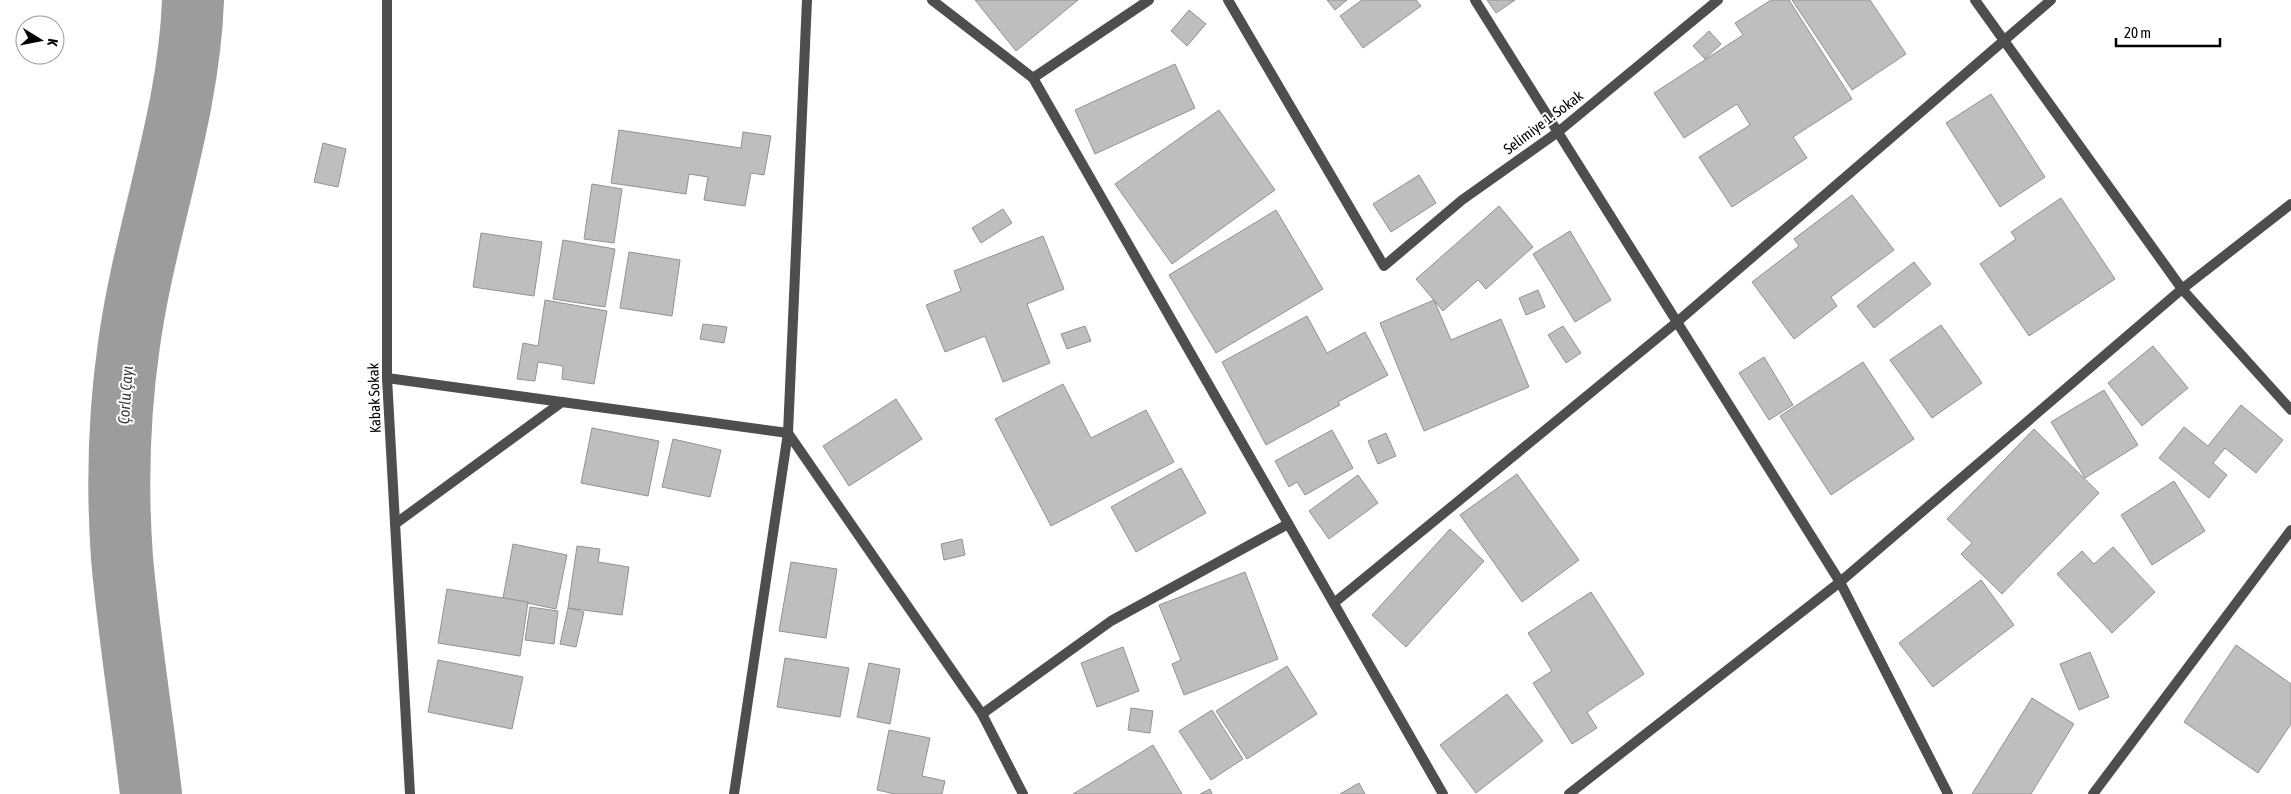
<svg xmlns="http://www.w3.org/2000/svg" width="2291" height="794" font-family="'Asap Condensed',sans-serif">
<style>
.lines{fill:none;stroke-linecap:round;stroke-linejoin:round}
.river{stroke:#9c9c9c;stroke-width:62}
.building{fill:#bebebe;stroke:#929292}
.minor{stroke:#4e4e4e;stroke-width:10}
.tertiary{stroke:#4e4e4e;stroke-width:10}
.labels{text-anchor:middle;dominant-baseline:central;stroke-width:4;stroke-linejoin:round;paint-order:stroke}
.street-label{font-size:15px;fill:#000;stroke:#fff}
.water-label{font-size:16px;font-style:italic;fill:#3d3d3d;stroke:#fff}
</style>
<rect width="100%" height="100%" fill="#fff"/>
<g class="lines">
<!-- river -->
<path class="river" d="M151 794C142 715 129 637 122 558 117 488 119 414 129 344 145 229 189 117 193 0"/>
</g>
<!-- building -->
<g class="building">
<path d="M975 0H1078L1016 51Z"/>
<path d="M1327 0H1347L1335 10Z"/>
<path d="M1362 0H1416L1421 6 1363 48 1340 16Z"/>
<path d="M1487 0H1515L1496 13Z"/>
<path d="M1771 0H1789L1852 99 1793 137 1807 158 1732 207 1699 157 1750 125 1737 104 1684 138 1654 93 1743 35 1735 23Z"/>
<path d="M1792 0H1870L1906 54 1852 90Z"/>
<path d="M1189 10 1206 24 1187 46 1171 31Z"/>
<path d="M1709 31 1721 44 1705 59 1693 46Z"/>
<path d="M1175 64 1195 108 1095 154 1075 110Z"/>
<path d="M1991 94 2045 177 2000 207 1946 123Z"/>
<path d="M1219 110 1275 190 1172 264 1115 184Z"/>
<path d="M619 130 741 148 743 132 771 136 764 175 751 173 745 206 704 200 708 177 689 174 686 194 611 183Z"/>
<path d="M323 143 346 149 338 187 314 182Z"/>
<path d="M1419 175 1436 203 1391 232 1373 204Z"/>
<path d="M592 184 622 189 614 243 584 239Z"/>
<path d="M1852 195 1894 250 1831 297 1837 306 1794 339 1752 282 1799 246 1794 239Z"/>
<path d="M2061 198 2115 279 2029 336 1980 264 2016 239 2011 232Z"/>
<path d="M1499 206 1533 247 1486 289 1478 280 1443 311 1416 279Z"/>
<path d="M1003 209 1012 223 981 243 972 228Z"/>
<path d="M1276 210 1323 289 1216 353 1169 275Z"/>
<path d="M1570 231 1611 300 1575 322 1533 254Z"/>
<path d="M481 233 542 242 534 296 473 287Z"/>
<path d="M1043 236 1064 289 1027 304 1050 363 1003 382 985 336 945 352 926 305 961 291 954 271Z"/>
<path d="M563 240 615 249 605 307 553 299Z"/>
<path d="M629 252 680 260 672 316 620 308Z"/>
<path d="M1914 262 1931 284 1874 328 1857 306Z"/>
<path d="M1538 290 1545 307 1526 315 1519 298Z"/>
<path d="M545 300 607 311 594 384 562 379 563 366 538 362 535 381 517 379 523 343 538 346Z"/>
<path d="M1434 300 1451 340 1501 319 1529 387 1424 431 1380 323Z"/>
<path d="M1307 316 1327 353 1365 332 1388 375 1338 402 1340 405 1266 445 1222 362Z"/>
<path d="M703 324 727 327 724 343 700 339Z"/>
<path d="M1941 325 1982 383 1932 418 1890 360Z"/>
<path d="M1085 326 1091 341 1067 349 1061 334Z"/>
<path d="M1563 326 1581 353 1566 363 1548 335Z"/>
<path d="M2153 346 2188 388 2142 426 2108 383Z"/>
<path d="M1764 357 1793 405 1769 420 1739 373Z"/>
<path d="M1863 362 1914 439 1831 495 1780 416Z"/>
<path d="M1063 384 1091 438 1146 410 1174 462 1051 526 995 419Z"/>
<path d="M2104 390 2138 445 2085 478 2051 422Z"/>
<path d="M896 399 922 439 849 486 823 446Z"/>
<path d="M2241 405 2283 440 2256 473 2225 448 2213 463 2227 475 2209 498 2159 458 2184 427 2208 446Z"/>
<path d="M592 428 659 441 648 496 581 483Z"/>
<path d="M2034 429 2099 493 2002 594 1961 554 1972 543 1947 519Z"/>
<path d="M1332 430 1353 468 1305 495 1297 482 1289 487 1275 461Z"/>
<path d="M1386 433 1396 456 1378 464 1368 441Z"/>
<path d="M673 439 721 450 710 497 662 487Z"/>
<path d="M1181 468 1206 513 1136 552 1111 507Z"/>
<path d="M1517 474 1579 560 1522 602 1460 515Z"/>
<path d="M1358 475 1378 503 1329 539 1309 511Z"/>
<path d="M2174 481 2205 531 2152 565 2121 515Z"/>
<path d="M1450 529 1484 561 1406 647 1372 615Z"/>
<path d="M962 539 965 555 944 560 941 544Z"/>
<path d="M513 544 567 555 556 609 503 598Z"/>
<path d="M577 546 600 549 598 562 629 567 622 615 568 608Z"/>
<path d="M2113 547 2155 592 2112 633 2057 574 2082 551 2094 564Z"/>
<path d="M791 562 837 569 826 638 779 631Z"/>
<path d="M1245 572 1278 659 1184 695 1172 664 1181 660 1159 605Z"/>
<path d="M1981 580 2014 625 1933 687 1899 643Z"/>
<path d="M447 589 528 602 520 656 438 643Z"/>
<path d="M1591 592 1644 674 1587 712 1597 728 1572 744 1533 683 1552 671 1528 633Z"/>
<path d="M530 607 558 611 554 644 525 640Z"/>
<path d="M568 608 584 612 576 647 560 644Z"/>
<path d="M2236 645 2291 684V724L2258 773 2184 722Z"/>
<path d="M1123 647 1139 691 1097 707 1081 663Z"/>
<path d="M2090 652 2109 697 2079 710 2060 664Z"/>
<path d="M785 658 849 668 840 717 777 707Z"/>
<path d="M438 660 523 677 512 729 428 712Z"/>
<path d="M869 663 900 669 890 724 857 717Z"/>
<path d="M1287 666 1317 714 1247 759 1216 711Z"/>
<path d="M1507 694 1543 741 1476 793 1440 745Z"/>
<path d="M2032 698 2074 724 2031 794H1972Z"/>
<path d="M1131 708 1153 711 1150 733 1128 730Z"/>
<path d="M1212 710 1243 759 1211 780 1179 731Z"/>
<path d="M889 730 930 738 922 776 945 781 942 794H895L877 790Z"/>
<path d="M1153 745 1182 794H1073Z"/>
<path d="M1359 783 1365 794H1340Z"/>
<path d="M1210 789 1212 794H1200Z"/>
</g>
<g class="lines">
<!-- minor -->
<g class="minor">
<path d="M387 0V378L410 794"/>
<path d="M932 0 1033 78 1443 794"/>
<path d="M1228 0 1384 266 1462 200 1558 132 1718 0"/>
<path d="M1475 0 1840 582 1948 794"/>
<path d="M1975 0 2182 289 2291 410"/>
<path d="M1033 78 1149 0"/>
<path d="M387 378 788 433 982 714 1023 794"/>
<path d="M395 524 562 402"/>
<path d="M1334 603 1677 322 2051 0"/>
<path d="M982 714 1111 621 1288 524"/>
<path d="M734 794 788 433 807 0"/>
<path d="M1569 794 1840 582 2182 289 2291 204"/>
</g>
<!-- tertiary -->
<path class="tertiary" d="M2093 794 2291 530"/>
</g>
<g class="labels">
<!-- street labels -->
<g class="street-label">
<text transform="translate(1543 122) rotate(-37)">Selimiye 1. Sokak</text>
<text transform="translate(374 398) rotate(-92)">Kabak Sokak</text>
</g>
<!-- water labels -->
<g class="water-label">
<text transform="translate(125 395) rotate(-86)">Çorlu Çayı</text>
</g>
</g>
<!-- north arrow -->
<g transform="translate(40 40) rotate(100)"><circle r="24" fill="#ffffff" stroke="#999999"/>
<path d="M0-4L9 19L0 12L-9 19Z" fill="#000000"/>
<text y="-8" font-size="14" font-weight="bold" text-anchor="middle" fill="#000000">K</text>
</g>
<!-- scale -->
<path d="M2116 38v8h104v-8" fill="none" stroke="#000000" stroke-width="2.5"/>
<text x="2124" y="38" font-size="15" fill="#000000" stroke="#ffffff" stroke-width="4" paint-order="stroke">20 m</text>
</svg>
